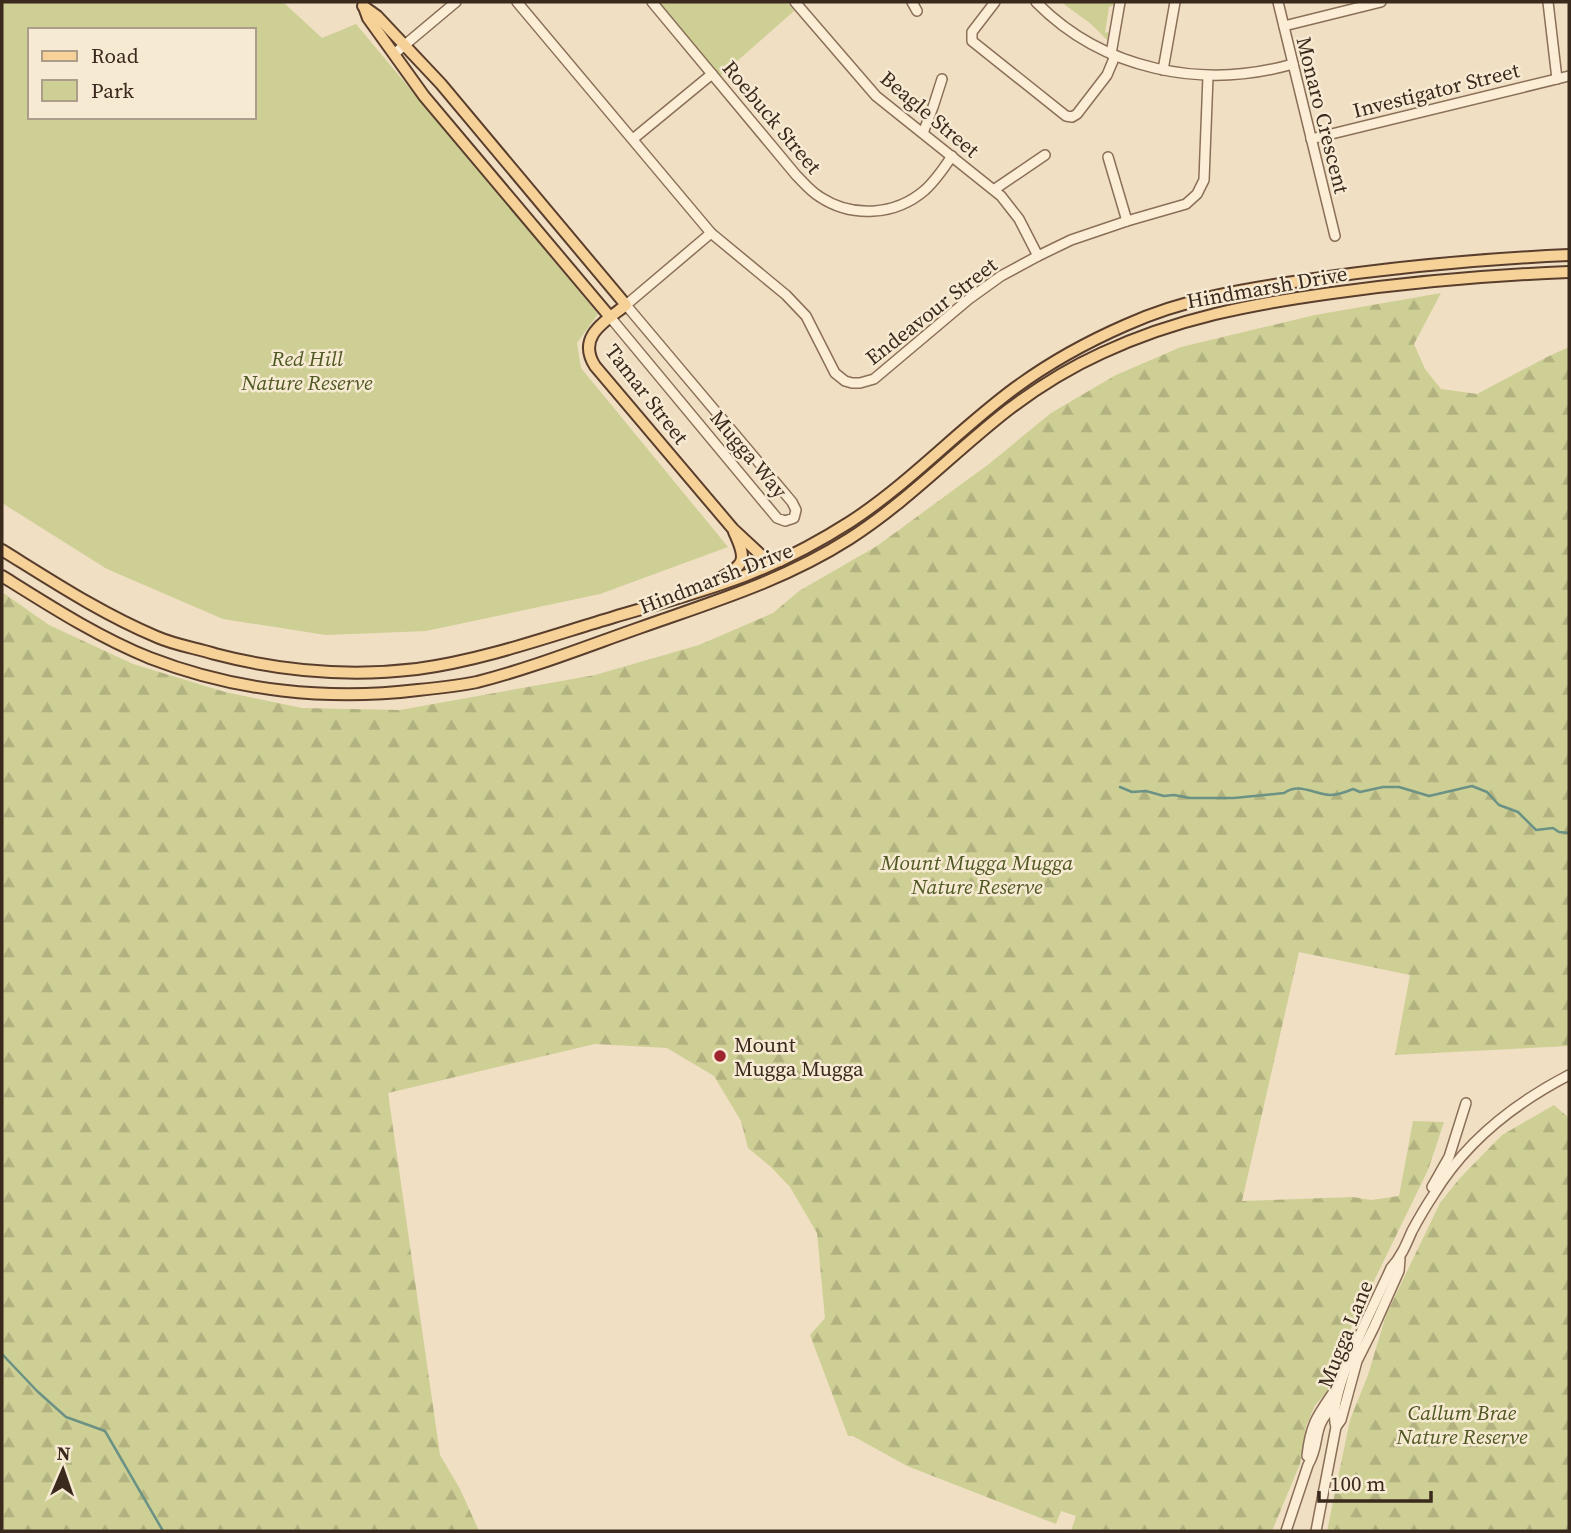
<svg xmlns="http://www.w3.org/2000/svg" width="1571" height="1533" font-family="'Source Serif 4',serif">
<style>
.forest{fill:url(#forest-firs)}
.park{fill:#cdcf95;fill-rule:evenodd}
.lines{fill:none;stroke-linecap:round;stroke-linejoin:round}
.stream{stroke:#6b9285;stroke-width:2.5}
.minor-casing{stroke:#8b6f58;stroke-width:12}
.major-casing{stroke:#593e2d;stroke-width:14}
.minor{stroke:#fbedd6;stroke-width:9}
.major{stroke:#f6d198;stroke-width:10}
.poi-dot{fill:#9e252f;stroke:#f7ead2;stroke-width:2.5}
.labels{text-anchor:middle;dominant-baseline:central;stroke-width:5;stroke-linejoin:round;paint-order:stroke}
.street-label{font-size:21px;fill:#3a291d;stroke:#f7ead2}
.park-label{font-size:21px;font-style:italic;fill:#4f5823;stroke:#f7ead2}
.poi-label{font-size:21px;fill:#3a291d;stroke:#f7ead2;text-anchor:start}
</style>
<defs>
<pattern id="forest-firs" width="22" height="20" patternUnits="userSpaceOnUse" patternTransform="scale(1.75)"><rect width="22" height="20" fill="#cdcf95"/><path d="M5 1l3.5 6h-7zM16 11l3.5 6h-7z" fill="#b1b280"/></pattern>
</defs>
<rect width="100%" height="100%" fill="#f0dfc2"/>
<!-- forest -->
<g class="forest">
<path d="M1441 293 1414 344 1425 369 1441 389 1477 394 1547 357 1569 347V1046L1395 1055 1410 975 1299 952 1242 1201 1353 1197 1371 1200 1399 1196 1413 1121 1444 1122 1428 1170 1352 1326 1327 1392 1315 1405 1306 1426 1300 1464 1272 1531H1071L1076 1516 1061 1511 1056 1524 907 1466 853 1436H848L810 1335 825 1318 817 1233 790 1187 771 1167 748 1148 741 1121 714 1076 667 1048 595 1044 388 1093 440 1455 460 1489 479 1531H2V592L49 625 133 664 225 692 302 708 400 710 595 675 699 645 773 613 799 591 877 546 989 464 1051 413 1116 375 1181 347 1315 315Z"/>
<path d="M1554 1105 1569 1118V1531H1327L1350 1420 1368 1375 1386 1315 1440 1203 1460 1178 1502 1135Z"/>
</g>
<!-- park -->
<g class="park">
<path d="M2 2H283L322 38 356 24 598 314 577 343 581 368 728 547 600 594 426 631 326 635 223 619 107 569 2 503ZM30 30H254V117H30Z"/>
<path d="M657 2H787L794 11 719 77Z"/>
<path d="M1061 2H1118V4L1109 7 1105 33 1108 32 1111 35 1109 40 1106 39 1091 24Z"/>
</g>
<g class="lines">
<!-- stream -->
<g class="stream">
<path d="M1120 787 1132 792 1146 791 1164 796 1174 795 1190 798H1234L1284 793C1299 782 1313 794 1330 795 1338 795 1346 792 1353 789L1360 792 1383 787H1399L1429 796 1472 786 1487 792 1499 805 1518 812 1536 830 1553 828 1559 832 1569 833"/>
<path d="M2 1354 37 1391 66 1417 105 1431 163 1531"/>
</g>
<!-- minor casing -->
<g class="minor-casing">
<g id="minor">
<path d="M517 2 711 233 786 295 806 316 835 373 845 381 852 383H860L874 379 969 299 1001 276 1038 256 1071 240 1127 221 1186 204 1197 194 1204 180 1208 76"/>
<path d="M652 2 796 175C803 182 810 191 820 197 852 218 895 216 925 190 936 180 944 168 952 156"/>
<path d="M795 2 876 96 1001 196 1019 219 1038 256"/>
<path d="M912 2 917 11"/>
<path d="M995 2 972 32V41L1066 116 1072 117 1077 114 1107 75 1115 56"/>
<path d="M1036 2C1103 70 1202 90 1293 64"/>
<path d="M1278 2 1335 236"/>
<path d="M1548 2 1557 79"/>
<path d="M1284 26 1381 2"/>
<path d="M394 54 456 2"/>
<path d="M1111 54 1120 2"/>
<path d="M1163 70 1175 2"/>
<path d="M923 133 933 107 942 79"/>
<path d="M633 139 712 74"/>
<path d="M1311 139 1569 76"/>
<path d="M1108 157 1127 221"/>
<path d="M995 189 1045 155"/>
<path d="M610 317 777 518 785 521 794 518 796 510 792 502 626 305 711 233"/>
<path d="M1432 1187 1449 1157 1466 1103"/>
<path d="M1336 1427C1325 1396 1377 1300 1391 1268 1401 1257 1406 1245 1412 1231 1419 1218 1426 1206 1434 1194 1466 1141 1515 1103 1569 1075"/>
<path d="M1307 1456C1311 1419 1320 1413 1339 1384"/>
<path d="M1286 1531 1308 1465C1322 1442 1310 1427 1335 1405"/>
<path d="M1316 1531 1336 1427 1341 1420 1357 1361 1374 1327 1399 1271 1400 1259"/>
</g>
</g>
<!-- major casing -->
<g class="major-casing">
<g id="major">
<path d="M363 6 377 16 441 84 626 305C606 321 576 336 595 366L733 529 762 556 780 561"/>
<path d="M364 7 368 18 424 96 610 317"/>
<path d="M2 550C52 581 102 614 157 637 175 645 196 648 215 654 280 671 350 677 417 669 484 660 550 636 614 617 658 604 702 592 744 576 781 562 817 543 850 522 910 483 958 430 1015 388 1049 363 1087 342 1126 325 1183 299 1245 289 1307 280 1394 267 1481 259 1569 255"/>
<path d="M2 576C50 606 98 637 150 658 235 691 328 701 418 690 438 688 458 686 477 682 532 668 585 647 639 628 712 602 783 581 849 539 907 502 954 452 1008 410 1037 388 1069 368 1102 353 1177 318 1252 304 1332 293 1411 282 1490 275 1569 272"/>
<path d="M716 581C743 564 749 564 734 532"/>
</g>
</g>
<!-- minor -->
<use href="#minor" class="minor"/>
<!-- major -->
<use href="#major" class="major"/>
</g>
<!-- markers -->
<circle class="poi-dot" cx="720" cy="1056" r="7"/>
<g class="labels">
<!-- street labels -->
<g class="street-label">
<text transform="translate(1436 90) rotate(-14)">Investigator Street</text>
<text transform="translate(930 114) rotate(40)">Beagle Street</text>
<text transform="translate(1323 115) rotate(76)">Monaro Crescent</text>
<text transform="translate(772 117) rotate(50)">Roebuck Street</text>
<text transform="translate(1267 287) rotate(-10)">Hindmarsh Drive</text>
<text transform="translate(931 311) rotate(-38)">Endeavour Street</text>
<text transform="translate(647 394) rotate(52)">Tamar Street</text>
<text transform="translate(749 454) rotate(50)">Mugga Way</text>
<text transform="translate(716 578) rotate(-21)">Hindmarsh Drive</text>
<text transform="translate(1345 1334) rotate(-68)">Mugga Lane</text>
</g>
<!-- park labels -->
<g class="park-label">
<text x="307" y="358">Red Hill<tspan x="307" dy="24">Nature Reserve</tspan></text>
<text x="977" y="862">Mount Mugga Mugga<tspan x="977" dy="24">Nature Reserve</tspan></text>
<text x="1462" y="1412">Callum Brae<tspan x="1462" dy="24">Nature Reserve</tspan></text>
</g>
<!-- poi labels -->
<g class="poi-label">
<text x="734" y="1044">Mount<tspan x="734" dy="24">Mugga Mugga</tspan></text>
</g>
</g>
<!-- border -->
<rect width="1571" height="1533" fill="none" stroke="#3a291d" stroke-width="7"/>
<!-- legend -->
<rect x="28" y="28" width="228" height="91" fill="#f7ead2" stroke="#ab9d8a" stroke-width="2"/>
<rect x="42" y="51" width="35" height="10" fill="#f6d198" stroke="#ab9d8a" stroke-width="2"/>
<text x="91" y="63" font-size="21" fill="#3a291d">Road</text>
<rect x="42" y="80" width="35" height="21" fill="#cdcf95" stroke="#ab9d8a" stroke-width="2"/>
<text x="91" y="98" font-size="21" fill="#3a291d">Park</text>
<!-- north arrow -->
<g transform="translate(63 1470) rotate(2)" stroke="#f7ead2" stroke-width="5" paint-order="stroke">
<path d="M0-5L12 26L0 18L-12 26Z" fill="#3a291d"/>
<text y="-10" font-size="19" font-weight="bold" text-anchor="middle" fill="#3a291d">N</text>
</g>
<!-- scale -->
<path d="M1319 1491v10h112v-10" fill="none" stroke="#3a291d" stroke-width="3.5"/>
<text x="1330" y="1491" font-size="21" fill="#3a291d" stroke="#f7ead2" stroke-width="5" paint-order="stroke">100 m</text>
</svg>
